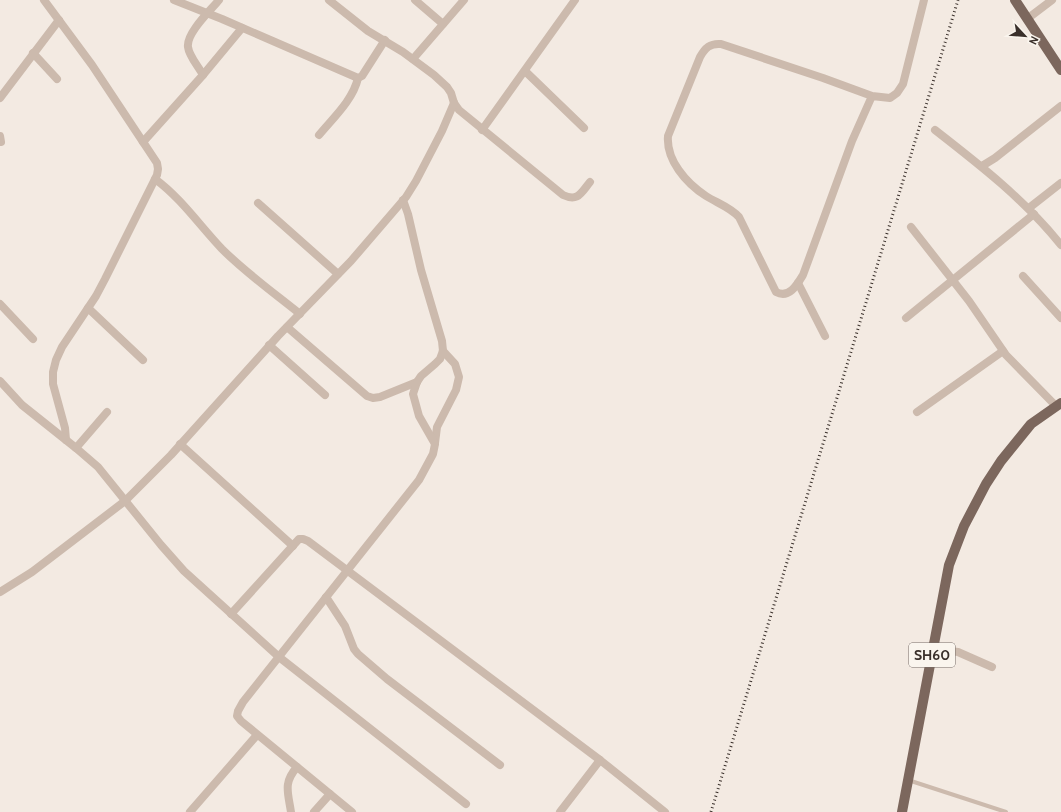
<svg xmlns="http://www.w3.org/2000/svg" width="1061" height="812" font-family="Cabin,sans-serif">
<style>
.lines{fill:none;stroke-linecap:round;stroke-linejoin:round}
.lane{stroke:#ccbaad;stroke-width:4}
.street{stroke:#ccbaad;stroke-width:8}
.primary{stroke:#7c675d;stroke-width:10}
.rail{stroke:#3a302b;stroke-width:3;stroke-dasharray:1 3;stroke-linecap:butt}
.labels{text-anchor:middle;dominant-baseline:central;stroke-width:3;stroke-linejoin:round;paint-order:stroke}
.shield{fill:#faf5ee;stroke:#746b66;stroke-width:1}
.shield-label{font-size:14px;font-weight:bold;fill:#3a302b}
</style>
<rect width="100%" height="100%" fill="#f3eae2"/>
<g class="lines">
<!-- lane -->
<path class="lane" d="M908 780 1006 812"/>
<!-- street -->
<g class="street">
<path d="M44 0 92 65 157 163 158 169 157 175 105 279 96 296 62 347 56 360 53 372V384L65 428 66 440"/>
<path d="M174 0 222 19 358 78 362 76 385 40"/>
<path d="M329 0 368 31 403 52 434 75 447 87 451 93 454 103 459 110 563 195C578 202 581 193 590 182"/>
<path d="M415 0 443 24"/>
<path d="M1027 19 1052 0"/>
<path d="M33 53 57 79"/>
<path d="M413 59 464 0"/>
<path d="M525 71 584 128"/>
<path d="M203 75C198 66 189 56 188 47 186 33 211 10 219 0"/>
<path d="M872 96 852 141 803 275C797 285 789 299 776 292L739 217C730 207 717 203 706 196 686 183 666 160 668 136L700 57C705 48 710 43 721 44L823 78 872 96 890 98 897 93 903 84 924 0"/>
<path d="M0 98 59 20"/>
<path d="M482 130 575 0"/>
<path d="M935 130C980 165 1025 200 1061 245"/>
<path d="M319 135C333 118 353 100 358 78"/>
<path d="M0 136 1 142"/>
<path d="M143 142 203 75 242 28"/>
<path d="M982 166 995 158 1061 106"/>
<path d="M155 179C181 198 200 226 222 249 246 273 274 293 300 314"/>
<path d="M258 203 338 274"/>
<path d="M1029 208 1061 183"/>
<path d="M911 227 969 301 1006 355 1056 406"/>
<path d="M1023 276 1061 318"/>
<path d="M798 283 825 336"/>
<path d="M0 304 33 339"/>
<path d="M88 308 143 360"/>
<path d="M906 318 1034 214"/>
<path d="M287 327 367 396 373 398 380 397 417 382"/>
<path d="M269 345 325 395"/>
<path d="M0 381 22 405 76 448 98 467 161 545 184 571 279 657 466 804"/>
<path d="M917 412 1003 351"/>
<path d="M435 443 437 427 456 390 459 377 455 364 443 351"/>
<path d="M180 444 293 546"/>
<path d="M76 448 107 412"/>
<path d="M0 592 32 572 125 501 171 455 278 336 351 261 406 197 416 181 442 131 454 103"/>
<path d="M326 597 345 626 354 649 358 654 387 679 500 765"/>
<path d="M231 614 299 539H303L308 541 600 760 665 812"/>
<path d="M932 656 950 651 958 652 992 667"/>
<path d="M190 812 257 735"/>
<path d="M291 812C288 792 283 783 297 767"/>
<path d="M314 812 330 794"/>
<path d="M352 812 241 721 237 716 238 711 243 702 419 480 433 454 435 444 419 416 413 394 417 382 421 376 435 364 440 359 443 351 442 341 421 270 408 214 403 200"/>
<path d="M560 812 600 760"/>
</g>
<!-- primary -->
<g class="primary">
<path d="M1015 0 1061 70"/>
<path d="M902 812 949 565 964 526 986 484 1001 461 1031 424 1061 403"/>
</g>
<!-- rail -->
<path class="rail" d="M711 812 958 0"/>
</g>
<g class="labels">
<!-- shield labels -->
<rect class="shield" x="909" y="643" width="46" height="24" rx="3"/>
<g class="shield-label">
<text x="932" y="655">SH60</text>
</g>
</g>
<!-- north arrow -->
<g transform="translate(1025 36) rotate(116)" stroke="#faf5ee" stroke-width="3" paint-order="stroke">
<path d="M0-3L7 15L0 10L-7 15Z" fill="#3a302b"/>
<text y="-6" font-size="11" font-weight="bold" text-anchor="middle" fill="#3a302b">N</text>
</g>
</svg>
